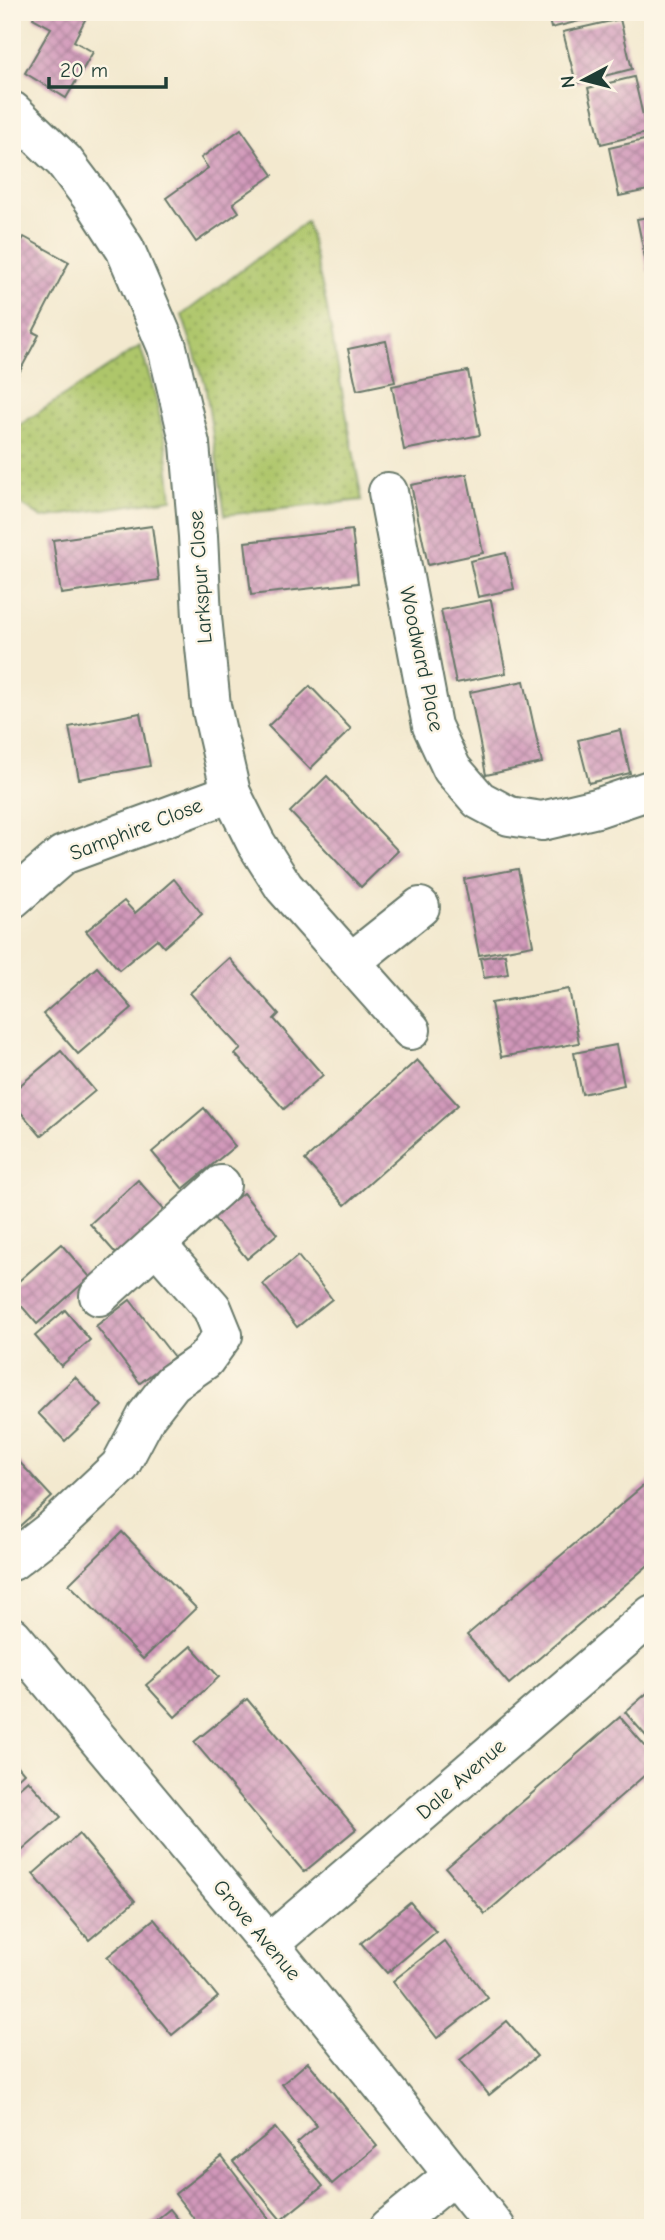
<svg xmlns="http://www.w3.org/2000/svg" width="665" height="2240" font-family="'Comic Neue',sans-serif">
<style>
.grass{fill:url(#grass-dots);stroke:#668250;stroke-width:2}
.building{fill:url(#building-cross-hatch)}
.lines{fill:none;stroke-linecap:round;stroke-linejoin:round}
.minor-casing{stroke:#69796a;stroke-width:42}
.minor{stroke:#fff;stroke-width:38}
.labels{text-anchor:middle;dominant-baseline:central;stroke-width:5;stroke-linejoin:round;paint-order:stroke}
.street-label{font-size:21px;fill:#1f3d34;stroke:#fcf5e5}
</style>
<defs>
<pattern id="grass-dots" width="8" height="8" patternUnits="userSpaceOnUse" patternTransform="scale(1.75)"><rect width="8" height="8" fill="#aec66b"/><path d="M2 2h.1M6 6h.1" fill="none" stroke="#8da259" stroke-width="1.8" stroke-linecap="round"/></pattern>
<pattern id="building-cross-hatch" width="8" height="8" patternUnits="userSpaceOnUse" patternTransform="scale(1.75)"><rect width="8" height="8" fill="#d198ba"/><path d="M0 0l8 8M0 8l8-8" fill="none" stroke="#a97d98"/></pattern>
</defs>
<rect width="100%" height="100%" fill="#fcf5e5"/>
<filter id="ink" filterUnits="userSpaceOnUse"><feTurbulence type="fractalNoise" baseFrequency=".0143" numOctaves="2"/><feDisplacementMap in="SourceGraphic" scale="14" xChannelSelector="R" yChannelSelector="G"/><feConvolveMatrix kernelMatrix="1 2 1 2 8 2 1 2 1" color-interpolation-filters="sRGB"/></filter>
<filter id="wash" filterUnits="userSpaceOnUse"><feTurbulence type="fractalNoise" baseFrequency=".00686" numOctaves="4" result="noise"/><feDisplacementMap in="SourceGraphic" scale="28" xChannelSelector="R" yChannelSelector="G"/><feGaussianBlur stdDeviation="1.57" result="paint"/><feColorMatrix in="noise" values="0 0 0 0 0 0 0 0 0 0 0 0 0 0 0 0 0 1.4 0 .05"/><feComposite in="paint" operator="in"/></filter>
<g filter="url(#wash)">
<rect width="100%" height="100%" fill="#f3e9cf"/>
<!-- grass -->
<g class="grass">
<path d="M307 221 326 303 362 500 225 515 205 384 182 315Z"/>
<path d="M140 346 154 391 166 444 172 499 42 518 12 498V430Z"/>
</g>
<g id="blocks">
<!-- building -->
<g class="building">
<path d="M36 12H89L74 41 93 52 66 98 25 73 51 28 33 18Z"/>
<path d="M547 12H612V13L551 28Z"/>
<path d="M620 19 632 69 576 83 563 32Z"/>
<path d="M634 77 647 133 601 144 588 88Z"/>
<path d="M241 129 273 175 233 203 239 212 196 242 166 198 208 168 201 158Z"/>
<path d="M653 138V189L619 196 609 148Z"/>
<path d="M653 216V271L648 272 637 219Z"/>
<path d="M24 237 69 262 33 332 39 335 12 386V259Z"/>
<path d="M386 341 395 382 357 390 348 349Z"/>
<path d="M468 371 480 435 404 450 392 386Z"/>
<path d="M467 474 483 553 428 565 411 485Z"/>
<path d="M152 526 159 580 61 594 53 540Z"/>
<path d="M352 530 358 583 251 595 245 542Z"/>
<path d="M506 553 514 589 478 597 470 561Z"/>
<path d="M491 600 506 673 456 683 441 610Z"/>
<path d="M524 681 542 763 486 775 470 692Z"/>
<path d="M310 686 351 729 310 769 268 726Z"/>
<path d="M140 713 150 766 79 779 69 727Z"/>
<path d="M620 730 630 773 589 783 578 740Z"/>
<path d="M327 776 398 851 361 887 290 812Z"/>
<path d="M518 869 533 945 479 955 464 879Z"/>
<path d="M174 879 202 914 164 947 157 939 119 970 86 931 124 901 135 913Z"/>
<path d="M505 954 508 974 484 978 480 958Z"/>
<path d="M229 958 279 1014 274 1019 323 1075 284 1109 235 1054 241 1049 190 993Z"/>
<path d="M97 967 132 1008 78 1054 43 1014Z"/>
<path d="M569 989 579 1043 501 1057 491 1003Z"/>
<path d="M616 1045 624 1085 582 1094 574 1053Z"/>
<path d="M61 1051 95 1091 41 1136 12 1102V1092Z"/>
<path d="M417 1060 458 1105 345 1205 305 1160Z"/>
<path d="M204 1108 235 1146 183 1189 152 1152Z"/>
<path d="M138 1180 166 1212 118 1256 90 1224Z"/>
<path d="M243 1193 277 1234 247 1259 213 1217Z"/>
<path d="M61 1244 90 1277 37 1324 12 1295V1287Z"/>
<path d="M298 1256 332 1299 297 1327 263 1284Z"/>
<path d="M130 1300 174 1357 140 1383 96 1326Z"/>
<path d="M65 1310 90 1340 61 1366 35 1336Z"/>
<path d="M75 1377 102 1406 65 1441 38 1413Z"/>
<path d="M12 1454 52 1497 12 1533Z"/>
<path d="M650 1480 653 1484V1561L509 1684 467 1635Z"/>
<path d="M122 1532 196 1608 143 1659 69 1584Z"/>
<path d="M191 1646 219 1677 175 1717 146 1685Z"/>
<path d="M653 1688V1744L625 1712Z"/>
<path d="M247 1699 356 1829 304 1872 194 1742Z"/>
<path d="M620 1717 653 1755V1768L485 1914 446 1868Z"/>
<path d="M12 1759 24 1773 12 1784Z"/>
<path d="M28 1780 61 1817 17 1855 12 1850V1794Z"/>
<path d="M79 1834 135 1901 89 1940 33 1874Z"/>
<path d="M410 1902 436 1932 387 1973 361 1943Z"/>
<path d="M154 1919 218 1997 172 2035 107 1957Z"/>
<path d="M444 1941 488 1998 437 2038 393 1981Z"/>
<path d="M507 2021 537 2056 489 2095 460 2060Z"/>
<path d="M308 2062 377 2146 332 2184 297 2143 317 2126 282 2084Z"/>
<path d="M275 2128 323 2186 281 2220 233 2162Z"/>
<path d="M222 2157 276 2228H201L175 2194Z"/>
<path d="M170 2209 185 2228H146Z"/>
</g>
</g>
</g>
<g filter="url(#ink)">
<use href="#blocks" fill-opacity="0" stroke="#69796a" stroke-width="2"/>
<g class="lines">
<!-- minor casing -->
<g class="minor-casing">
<g id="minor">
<path d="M12 111 64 161 92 198 125 249 167 347 190 444 198 536 202 617 211 706 231 793 256 843 284 887 411 1030"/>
<path d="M388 492 432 726 452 769 479 800 509 816 542 821 597 808 653 789"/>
<path d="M12 899 63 855 231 793"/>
<path d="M351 962 420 907"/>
<path d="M99 1296 221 1185"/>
<path d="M12 1561 53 1529 120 1466 147 1415 172 1383 205 1360 223 1335 212 1308 156 1244"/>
<path d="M12 1636 269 1944 496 2228"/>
<path d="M269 1944 653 1614"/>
<path d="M389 2228 454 2175"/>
</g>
</g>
<!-- minor -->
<use href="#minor" class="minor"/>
</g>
</g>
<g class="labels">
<!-- street labels -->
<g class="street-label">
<text transform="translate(200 577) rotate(-94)">Larkspur Close</text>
<text transform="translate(422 659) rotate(78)">Woodward Place</text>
<text transform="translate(136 829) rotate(-21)">Samphire Close</text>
<text transform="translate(461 1779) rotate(-41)">Dale Avenue</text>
<text transform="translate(257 1930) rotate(50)">Grove Avenue</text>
</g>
</g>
<!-- margin -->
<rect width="665" height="2240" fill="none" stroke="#fcf5e5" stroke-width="42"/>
<!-- north arrow -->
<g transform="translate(584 80) rotate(263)" stroke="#fcf5e5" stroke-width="5" paint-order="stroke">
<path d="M0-5L12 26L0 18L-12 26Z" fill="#1f3d34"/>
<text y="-10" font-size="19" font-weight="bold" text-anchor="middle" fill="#1f3d34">N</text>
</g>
<!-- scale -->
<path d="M49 77v10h117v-10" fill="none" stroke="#1f3d34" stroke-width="3.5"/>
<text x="60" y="77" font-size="21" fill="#1f3d34" stroke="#fcf5e5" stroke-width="5" paint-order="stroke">20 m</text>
</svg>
